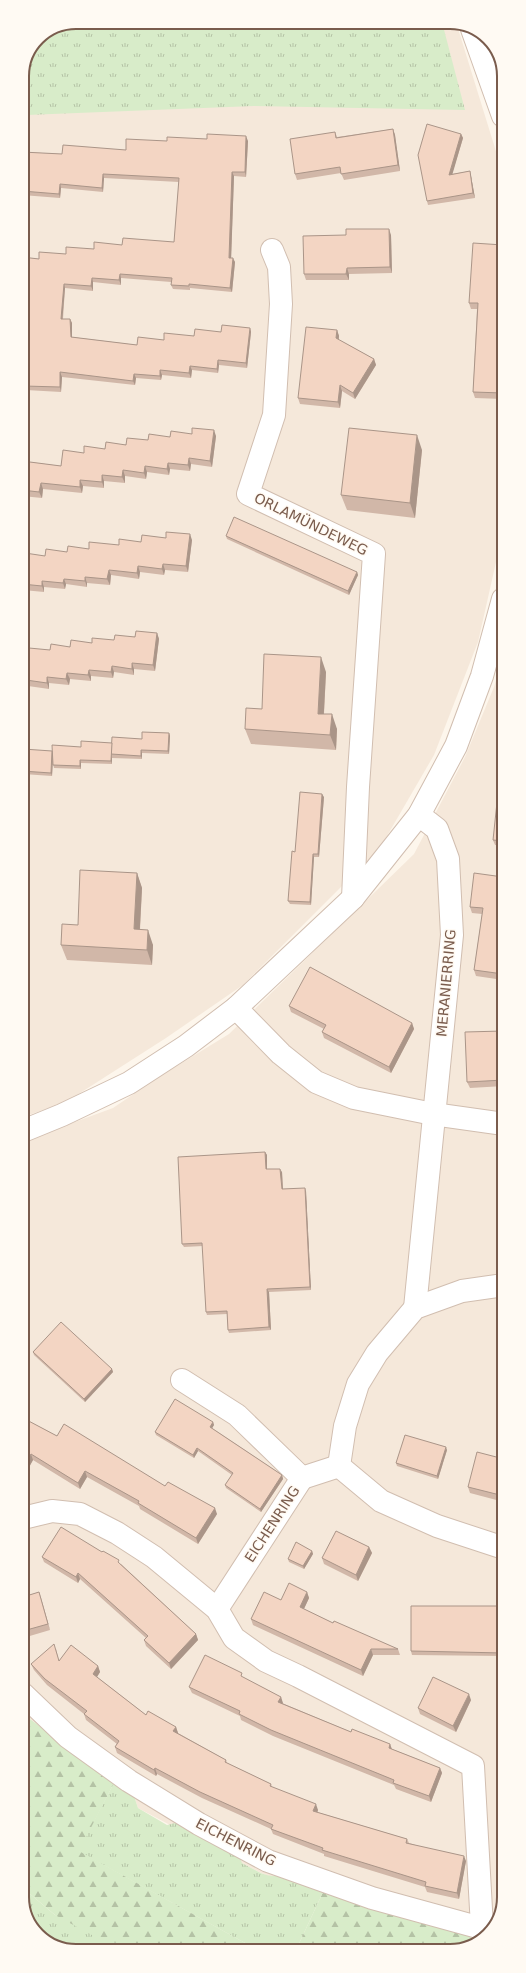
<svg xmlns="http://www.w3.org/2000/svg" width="526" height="1973" font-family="'DejaVu Sans',sans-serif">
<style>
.residential{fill:#f5e8da}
.grass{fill:url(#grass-tufts)}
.forest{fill:url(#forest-firs)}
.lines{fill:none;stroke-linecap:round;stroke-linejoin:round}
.minor-casing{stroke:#d1beb0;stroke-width:24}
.tertiary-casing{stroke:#d1beb0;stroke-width:24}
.minor{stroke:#fff;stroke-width:22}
.tertiary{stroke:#fff;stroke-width:22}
.wall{fill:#d1b7a8}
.shaded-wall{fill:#aa9588}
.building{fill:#f3d5c3;stroke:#aa9588}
.labels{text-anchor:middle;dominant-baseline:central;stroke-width:3;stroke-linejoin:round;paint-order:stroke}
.street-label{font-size:14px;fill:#7a5c4d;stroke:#fffaf3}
.rim{fill:none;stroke:#7a5c4d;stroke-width:2}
</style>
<defs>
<pattern id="grass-tufts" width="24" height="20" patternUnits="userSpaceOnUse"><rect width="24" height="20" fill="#d8ecc9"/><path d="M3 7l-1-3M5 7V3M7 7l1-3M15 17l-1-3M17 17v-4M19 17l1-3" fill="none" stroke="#b4c2a5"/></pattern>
<pattern id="forest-firs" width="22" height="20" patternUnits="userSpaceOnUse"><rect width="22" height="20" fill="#d8ecc9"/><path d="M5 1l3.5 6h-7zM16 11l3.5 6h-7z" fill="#b4c2a5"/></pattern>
</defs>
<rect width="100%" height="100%" fill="#fdf6ec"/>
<!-- residential -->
<g class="residential">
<path d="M76 22H456L503 174V531L478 642 434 755 380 848 243 985 166 1038 66 1102 23 1117 22 76 38 38Z"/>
<path d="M503 656 504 1897 493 1930 273 1878 259 1872 138 1808 133 1793 23 1714V1141L113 1108 159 1077 229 1034 414 854 465 757 494 687Z"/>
</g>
<!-- grass -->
<g class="grass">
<path d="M76 22H442L465 110 254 106 27 115 23 73 38 38Z"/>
<path d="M115 1781 133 1793 138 1808 167 1825 179 1822 237 1851 242 1863C258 1871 267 1880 285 1874L324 1890 296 1950H258L78 1851Z"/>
<path d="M23 1888 55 1915 163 1951H72L41 1938 23 1908Z"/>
</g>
<!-- forest -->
<g class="forest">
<path d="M23 1714 115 1781 79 1851 258 1950 163 1951 160 1949 103 1941 55 1915 23 1888Z"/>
<path d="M324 1890 484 1936 461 1950H296Z"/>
</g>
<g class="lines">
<!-- minor casing -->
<g class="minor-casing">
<g id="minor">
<path d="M272 250 279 267 281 304 274 415 248 494 374 554 358 787 353 898"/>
<path d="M236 1008 281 1054 316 1082 354 1098 433 1114 504 1124"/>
<path d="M504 1285 462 1291 415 1308 377 1353 358 1384 345 1426 339 1466 381 1501 437 1526 504 1548"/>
<path d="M415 1308 452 935 448 859 437 829 419 815"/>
<path d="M182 1380 237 1415 302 1478"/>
<path d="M302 1478 339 1466"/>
<path d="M23 1518 52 1511 80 1514 117 1533 154 1557 217 1609 234 1638 266 1661 298 1676 473 1766 482 1927"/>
<path d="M217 1609 302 1478"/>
<path d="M23 1694 68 1737 129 1781 199 1824 268 1861 372 1898 492 1931"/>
</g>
</g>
<!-- tertiary casing -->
<g class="tertiary-casing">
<g id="tertiary">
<path d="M472 29 503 116"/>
<path d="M23 1131 62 1115 129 1083 186 1046 236 1008 353 898 419 815 456 746 482 676 503 599"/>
</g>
</g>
<!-- minor -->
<use href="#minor" class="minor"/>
<!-- tertiary -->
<use href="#tertiary" class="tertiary"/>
</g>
<!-- wall -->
<g class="wall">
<path d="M393 129 395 135 400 171 344 180 341 173 297 180 295 174 335 132 337 137Z"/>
<path d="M461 134 463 138 452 174 470 171 471 176 475 198 428 205 427 201Z"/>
<path d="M167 141H248L246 177 234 176 231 258 235 262 232 292 190 288V290L173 289 171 285V282L121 278V285L93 282V291L65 288 63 319H70L72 323V337L137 345 164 340 250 328 251 332 247 368 219 365 218 373 192 370 191 378 162 375 161 380 136 378 135 385 62 377 61 392 26 390 24 386 26 343H22V257L39 259 122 245 174 242 179 182 104 178 103 192 61 188 60 198 22 195V152L62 154 126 150Z"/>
<path d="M391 235 392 273 349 274V280H306L304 274Z"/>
<path d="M503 245V399L475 398 473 392 477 309H471L469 303Z"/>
<path d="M337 330 339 336V340L374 359 376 365 355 399 342 391 340 408 300 404 298 398Z"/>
<path d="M192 434 216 436 212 467 191 464 190 471 170 469 169 475 147 472 146 479 125 476V483L104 481V488L83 486 82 493 43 489 42 498 22 496V461L61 466 84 453 148 440Z"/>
<path d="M422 450 415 518 347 510 341 495Z"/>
<path d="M226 536 357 572 358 575 349 595 227 539Z"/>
<path d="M166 538 192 540 188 572 165 570 164 575 140 572 139 579 111 575 110 585 87 583V587L66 584 65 589 44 587V592L23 590 22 595V558L45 556 67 552 119 545Z"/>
<path d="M157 633 159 639 155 671 134 669V675L114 672 113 678 91 676V681L70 679 69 685 49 683V689L28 686 27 692 22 691V653L28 654 92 643 114 640Z"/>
<path d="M326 672 324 714 337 729 336 750 251 744 245 729 262 709Z"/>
<path d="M169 733 170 736 169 754 142 753V759L112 758V764L81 763V769L54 768 53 764 52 776 23 774 22 777V757L81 747 142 739Z"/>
<path d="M503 774V846L495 845 493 840Z"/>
<path d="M324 797 319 857H314L311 905 290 904 288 901Z"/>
<path d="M137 873 142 888 140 930 153 945 152 965 67 960 61 945 78 925Z"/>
<path d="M503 877V980L476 976 474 970 482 914 472 913 470 907Z"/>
<path d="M289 1006 412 1023 414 1029 391 1073 324 1038 322 1032 324 1029 291 1012Z"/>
<path d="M503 1031 504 1086 470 1088 467 1082Z"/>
<path d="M265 1152 267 1155V1169L282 1172 283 1189 306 1191 311 1290 269 1292 271 1330 229 1333 228 1330 227 1314 207 1315 206 1312 203 1246 184 1247 182 1244Z"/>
<path d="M504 1351V1381H500L499 1377Z"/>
<path d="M33 1352 112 1369 113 1372 85 1402 34 1355Z"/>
<path d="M23 1418 57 1436 165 1486 217 1514 198 1544 140 1509 139 1506 87 1477 80 1489 33 1460 23 1478Z"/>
<path d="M213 1422 214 1425 212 1428 282 1475 283 1479 261 1512 226 1488 225 1485 232 1475 198 1451 194 1458 156 1435 155 1432Z"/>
<path d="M447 1450 438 1479 397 1466 396 1463Z"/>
<path d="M504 1459V1502L470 1493 468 1487Z"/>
<path d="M369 1547 372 1553 358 1581 324 1564 322 1558Z"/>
<path d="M312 1551 313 1554 304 1569 289 1562 288 1559Z"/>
<path d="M42 1557 121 1564 196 1634 198 1640 171 1669 146 1646 144 1640 146 1638 80 1579 78 1583 44 1562Z"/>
<path d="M39 1592 50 1630 23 1638V1597Z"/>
<path d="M307 1592 309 1598 304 1609 333 1623 398 1649 400 1655H373L363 1676 253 1625 251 1619 281 1600Z"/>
<path d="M504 1606V1656L412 1655 411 1651Z"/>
<path d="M56 1649 59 1661 98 1666 100 1672 97 1677 146 1715 176 1727 178 1733 226 1760 227 1763 271 1784 272 1787 318 1810 317 1812 407 1839 409 1843 466 1861 459 1899 427 1892 425 1887 324 1856V1854L273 1834 271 1829 202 1798 157 1774 156 1776 117 1753 115 1747 117 1744 86 1720 84 1714 47 1685 34 1670 31 1664Z"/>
<path d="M244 1678 281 1697 282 1703 351 1732 390 1744 392 1749 440 1768 442 1773 431 1802 396 1789 394 1785 273 1736 241 1720 240 1716 192 1693 189 1687Z"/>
<path d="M471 1700 456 1732 420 1714 418 1708Z"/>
</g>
<!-- shaded-wall -->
<g class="shaded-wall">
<path d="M393 129 395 135 400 171 398 165Z"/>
<path d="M461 134 463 138 451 179 449 175Z"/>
<path d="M246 136 248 141 246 177 245 172Z"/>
<path d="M470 171 471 176 475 198 473 193Z"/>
<path d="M232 172 234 176 231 262 229 258Z"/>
<path d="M103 174 104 178 103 192 102 188Z"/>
<path d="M60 184 61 188 60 198 59 194Z"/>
<path d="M389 229 391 235 392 273 390 267Z"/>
<path d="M233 258 235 262 232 292 230 288Z"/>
<path d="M347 268 349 274V280L346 274Z"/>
<path d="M120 274 121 278V285L119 280Z"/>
<path d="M92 278 93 282V291L91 286Z"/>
<path d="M64 284 65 288 62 323 61 319Z"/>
<path d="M503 306V338L502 334Z"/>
<path d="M70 319 72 323V341L71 337Z"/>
<path d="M250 328 251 332 247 368 246 363Z"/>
<path d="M337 330 339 336 338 344 336 338Z"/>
<path d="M374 359 376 365 355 399 353 393Z"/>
<path d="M218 360 219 365 218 373 217 369Z"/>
<path d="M190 366 192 370 191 378 189 373Z"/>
<path d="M160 370 162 375 161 380 160 376Z"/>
<path d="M60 372 62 377 61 392 60 387Z"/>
<path d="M134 374 136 378 135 385 133 381Z"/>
<path d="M340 385 342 391 340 408 338 402Z"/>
<path d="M214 430 216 436 212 467 210 461Z"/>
<path d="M417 435 422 450 415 518 410 503Z"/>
<path d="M189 458 191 464 190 471 188 465Z"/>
<path d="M168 463 170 469 169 475 167 469Z"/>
<path d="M145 466 147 472 146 479 144 473Z"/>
<path d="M123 470 125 476V483L122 477Z"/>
<path d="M102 475 104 481V488L102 482Z"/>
<path d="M80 480 83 486 82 493 80 487Z"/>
<path d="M41 483 43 489 42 498 39 492Z"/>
<path d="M190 534 192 540 188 572 186 566Z"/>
<path d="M163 564 165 570 164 575 162 569Z"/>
<path d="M138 566 140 572 139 579 137 573Z"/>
<path d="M109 570 111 575 110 585 107 579Z"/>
<path d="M357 572 358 575 349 595 348 591Z"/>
<path d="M85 577 87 583V587L85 581Z"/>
<path d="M64 579 66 584 65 589 63 583Z"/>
<path d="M42 581 44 587V592L42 586Z"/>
<path d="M157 633 159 639 155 671 153 665Z"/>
<path d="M321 657 326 672 323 729 318 714Z"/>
<path d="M132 663 134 669V675L132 669Z"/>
<path d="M112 666 114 672 113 678 111 672Z"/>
<path d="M89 670 91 676V681L88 675Z"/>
<path d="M67 673 70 679 69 685 66 679Z"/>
<path d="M47 677 49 683V689L47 683Z"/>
<path d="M26 680 28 686 27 692 25 686Z"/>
<path d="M332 714 337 729 336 750 330 735Z"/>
<path d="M169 733 170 736 169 754 168 751Z"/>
<path d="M141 750 142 753V759L141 756Z"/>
<path d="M52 751 53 754 52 776 51 773Z"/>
<path d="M111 754 112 758V764L111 761Z"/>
<path d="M80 760 81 763V769L80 766Z"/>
<path d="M322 794 324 797 319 857 318 854Z"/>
<path d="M313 854 314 857 311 905 310 902Z"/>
<path d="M137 873 142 888 139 944 134 929Z"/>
<path d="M148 930 153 945 152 965 147 950Z"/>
<path d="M412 1023 414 1029 391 1073 389 1067Z"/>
<path d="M265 1152 267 1155V1172L266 1169Z"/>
<path d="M280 1169 282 1172 283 1192 282 1189Z"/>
<path d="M305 1188 306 1191 311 1290 310 1287Z"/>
<path d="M267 1289 269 1292 271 1330 269 1327Z"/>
<path d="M112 1369 113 1372 85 1402 84 1399Z"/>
<path d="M213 1422 214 1425 211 1430 210 1427Z"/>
<path d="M446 1447 447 1450 438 1479 437 1476Z"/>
<path d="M197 1448 198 1451 194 1458 193 1455Z"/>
<path d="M31 1454 33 1460 23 1478V1468Z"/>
<path d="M85 1471 87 1477 80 1489 78 1483Z"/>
<path d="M282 1475 283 1479 261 1512 260 1509Z"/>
<path d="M215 1508 217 1514 198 1544 196 1538Z"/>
<path d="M369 1547 372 1553 358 1581 356 1575Z"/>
<path d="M312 1551 313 1554 304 1569 303 1566Z"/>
<path d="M78 1573 80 1579 78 1583 76 1577Z"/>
<path d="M39 1592 41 1598 50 1630 48 1624Z"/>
<path d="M307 1592 309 1598 302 1613 300 1607Z"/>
<path d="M196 1634 198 1640 171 1669 169 1663Z"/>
<path d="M371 1649 373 1655 363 1676 361 1670Z"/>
<path d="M98 1666 100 1672 95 1680 93 1674Z"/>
<path d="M469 1694 471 1700 456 1732 453 1726Z"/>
<path d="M281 1697 283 1703 280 1708 278 1702Z"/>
<path d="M176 1727 178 1733 175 1737 173 1731Z"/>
<path d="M390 1744 392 1750 389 1748Z"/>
<path d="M155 1768 157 1774 156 1776 154 1770Z"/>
<path d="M440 1768 442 1773 431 1802 429 1796Z"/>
<path d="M316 1804 318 1810 316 1817 313 1811Z"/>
<path d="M464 1856 466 1861 459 1899 457 1893Z"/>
</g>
<!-- building -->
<g class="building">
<path d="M427 124 461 134 449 175 470 171 473 193 427 201 418 155Z"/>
<path d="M393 129 398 165 341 174 340 167 295 174 290 139 335 132 336 138Z"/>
<path d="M207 134 246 136 245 172H232L229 258H233L230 288 189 284V286L171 285 172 278 120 274 119 280 92 278 91 286 64 284 61 319H70L71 337 137 345 138 337 164 340V333L194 336 195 329 221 332 222 325 250 328 246 363 218 360 217 369 190 366 189 373 160 370V376L134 374 133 381 60 372V387L24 386 26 339H22V257L39 259V252L66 254V247L94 249V242L122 245 123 238 174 242 179 178 103 174 102 188 60 184 59 194 22 191V152L62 154 63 145 126 150V139L167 141V137L207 139Z"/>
<path d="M346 229H389L390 267 347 268 346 274H304L303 236 346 235Z"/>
<path d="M473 243 503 245V306L502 334H503V393L473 392 478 303H469Z"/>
<path d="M306 327 337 330 336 338 374 359 353 393 340 385 338 402 298 398Z"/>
<path d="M192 428 214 430 210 461 189 458 188 465 168 463 167 469 145 466 144 473 123 470 122 477 102 475V482L80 480V487L41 483 39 492 22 490V461L61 466 63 450 84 453V446L105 449 106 442 126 445 127 438 148 440 149 434 170 437 171 431 192 434Z"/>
<path d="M349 428 417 435 410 503 341 495Z"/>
<path d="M234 517 357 572 348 591 226 536Z"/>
<path d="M166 532 190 534 186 566 163 564 162 569 138 566 137 573 109 570 107 579 85 577V581L64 579 63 583 42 581V586L22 584V558H24L25 553 45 556 46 549 67 552 68 546 89 549V542L119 545V539L141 542 142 535 166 538Z"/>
<path d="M136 631 157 633 153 665 132 663V669L112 666 111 672 89 670 88 675 67 673 66 679 47 677V683L26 680 25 686H22V653L28 654 29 648 50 650 51 644 70 647 71 640 92 643V638L114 640 115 635 135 637Z"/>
<path d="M264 654 321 657 318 714H332L330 735 245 729 246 708 262 709Z"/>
<path d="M142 732 169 733 168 751 141 750V756L111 754 112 737 142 739Z"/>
<path d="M81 741 112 743 111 761 80 760V766L53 765 52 745 81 747Z"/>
<path d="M23 749 52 751 51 773 22 771Z"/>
<path d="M500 774H503V841L493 840Z"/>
<path d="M300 792 322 794 318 854H313L310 902 288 901 292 851 295 852Z"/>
<path d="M80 870 137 873 134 929 148 930 147 950 61 945 62 924 78 925Z"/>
<path d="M474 873 503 877V974L474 970 483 908 470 907Z"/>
<path d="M310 967 412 1023 389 1067 322 1032 326 1025 289 1006Z"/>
<path d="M503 1031 504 1080 467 1082 465 1032Z"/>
<path d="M265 1152 266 1169H280L282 1189 305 1188 310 1287 267 1289 269 1327 228 1330 227 1311 206 1312 202 1243 182 1244 178 1157Z"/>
<path d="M61 1322 112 1369 84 1399 33 1352Z"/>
<path d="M504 1351V1378L499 1377Z"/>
<path d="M175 1399 213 1422 210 1427 282 1475 260 1509 225 1485 233 1473 197 1448 193 1455 155 1432Z"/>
<path d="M23 1418 57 1436 64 1424 165 1486 168 1482 215 1508 196 1538 138 1503 139 1501 85 1471 78 1483 31 1454 23 1468Z"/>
<path d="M405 1435 446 1447 437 1476 396 1463Z"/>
<path d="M477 1452 504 1459V1496L468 1487Z"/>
<path d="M61 1527 102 1552 103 1551 119 1560 118 1562 196 1634 169 1663 144 1640 148 1636 78 1573 76 1577 42 1557Z"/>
<path d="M336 1531 369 1547 356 1575 322 1558Z"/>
<path d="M296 1542 312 1551 303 1566 288 1559Z"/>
<path d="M289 1583 307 1592 300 1607 333 1623 334 1621 398 1649H371L361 1670 251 1619 264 1592 281 1600Z"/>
<path d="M39 1592 48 1624 23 1631V1597Z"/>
<path d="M411 1606H504V1653L411 1651Z"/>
<path d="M54 1644 59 1661 71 1645 98 1666 93 1674 146 1715 148 1711 176 1727 173 1731 226 1760 225 1762 271 1784 270 1786 316 1804 313 1811 407 1839 406 1843 464 1856 457 1893 425 1886 426 1882 322 1850 323 1848 271 1829 273 1825 200 1792 155 1768 154 1770 115 1747 119 1741 84 1714 87 1711 45 1679 31 1664Z"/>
<path d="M205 1655 242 1673 241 1676 281 1697 278 1702 351 1732 352 1729 390 1744 389 1748 440 1768 429 1796 393 1783 394 1780 271 1730 239 1714 240 1711 189 1687Z"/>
<path d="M433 1677 469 1694 453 1726 418 1708Z"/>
<path d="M503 1818H504V1897L503 1900 502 1864H503Z"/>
</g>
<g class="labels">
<!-- street labels -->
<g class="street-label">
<text transform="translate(311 524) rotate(26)">ORLAMÜNDEWEG</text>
<text transform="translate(446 983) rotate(-85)">MERANIERRING</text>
<text transform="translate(272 1524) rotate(-57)">EICHENRING</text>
<text transform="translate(236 1842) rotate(27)">EICHENRING</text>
</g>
</g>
<!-- crop -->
<path d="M0 0H526V1973H0ZM76 29H450A47 47 0 0 1 497 76V1897A47 47 0 0 1 450 1944H76A47 47 0 0 1 29 1897V76A47 47 0 0 1 76 29Z" fill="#fffaf3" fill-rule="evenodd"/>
<path class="rim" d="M76 29H450A47 47 0 0 1 497 76V1897A47 47 0 0 1 450 1944H76A47 47 0 0 1 29 1897V76A47 47 0 0 1 76 29Z"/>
</svg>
